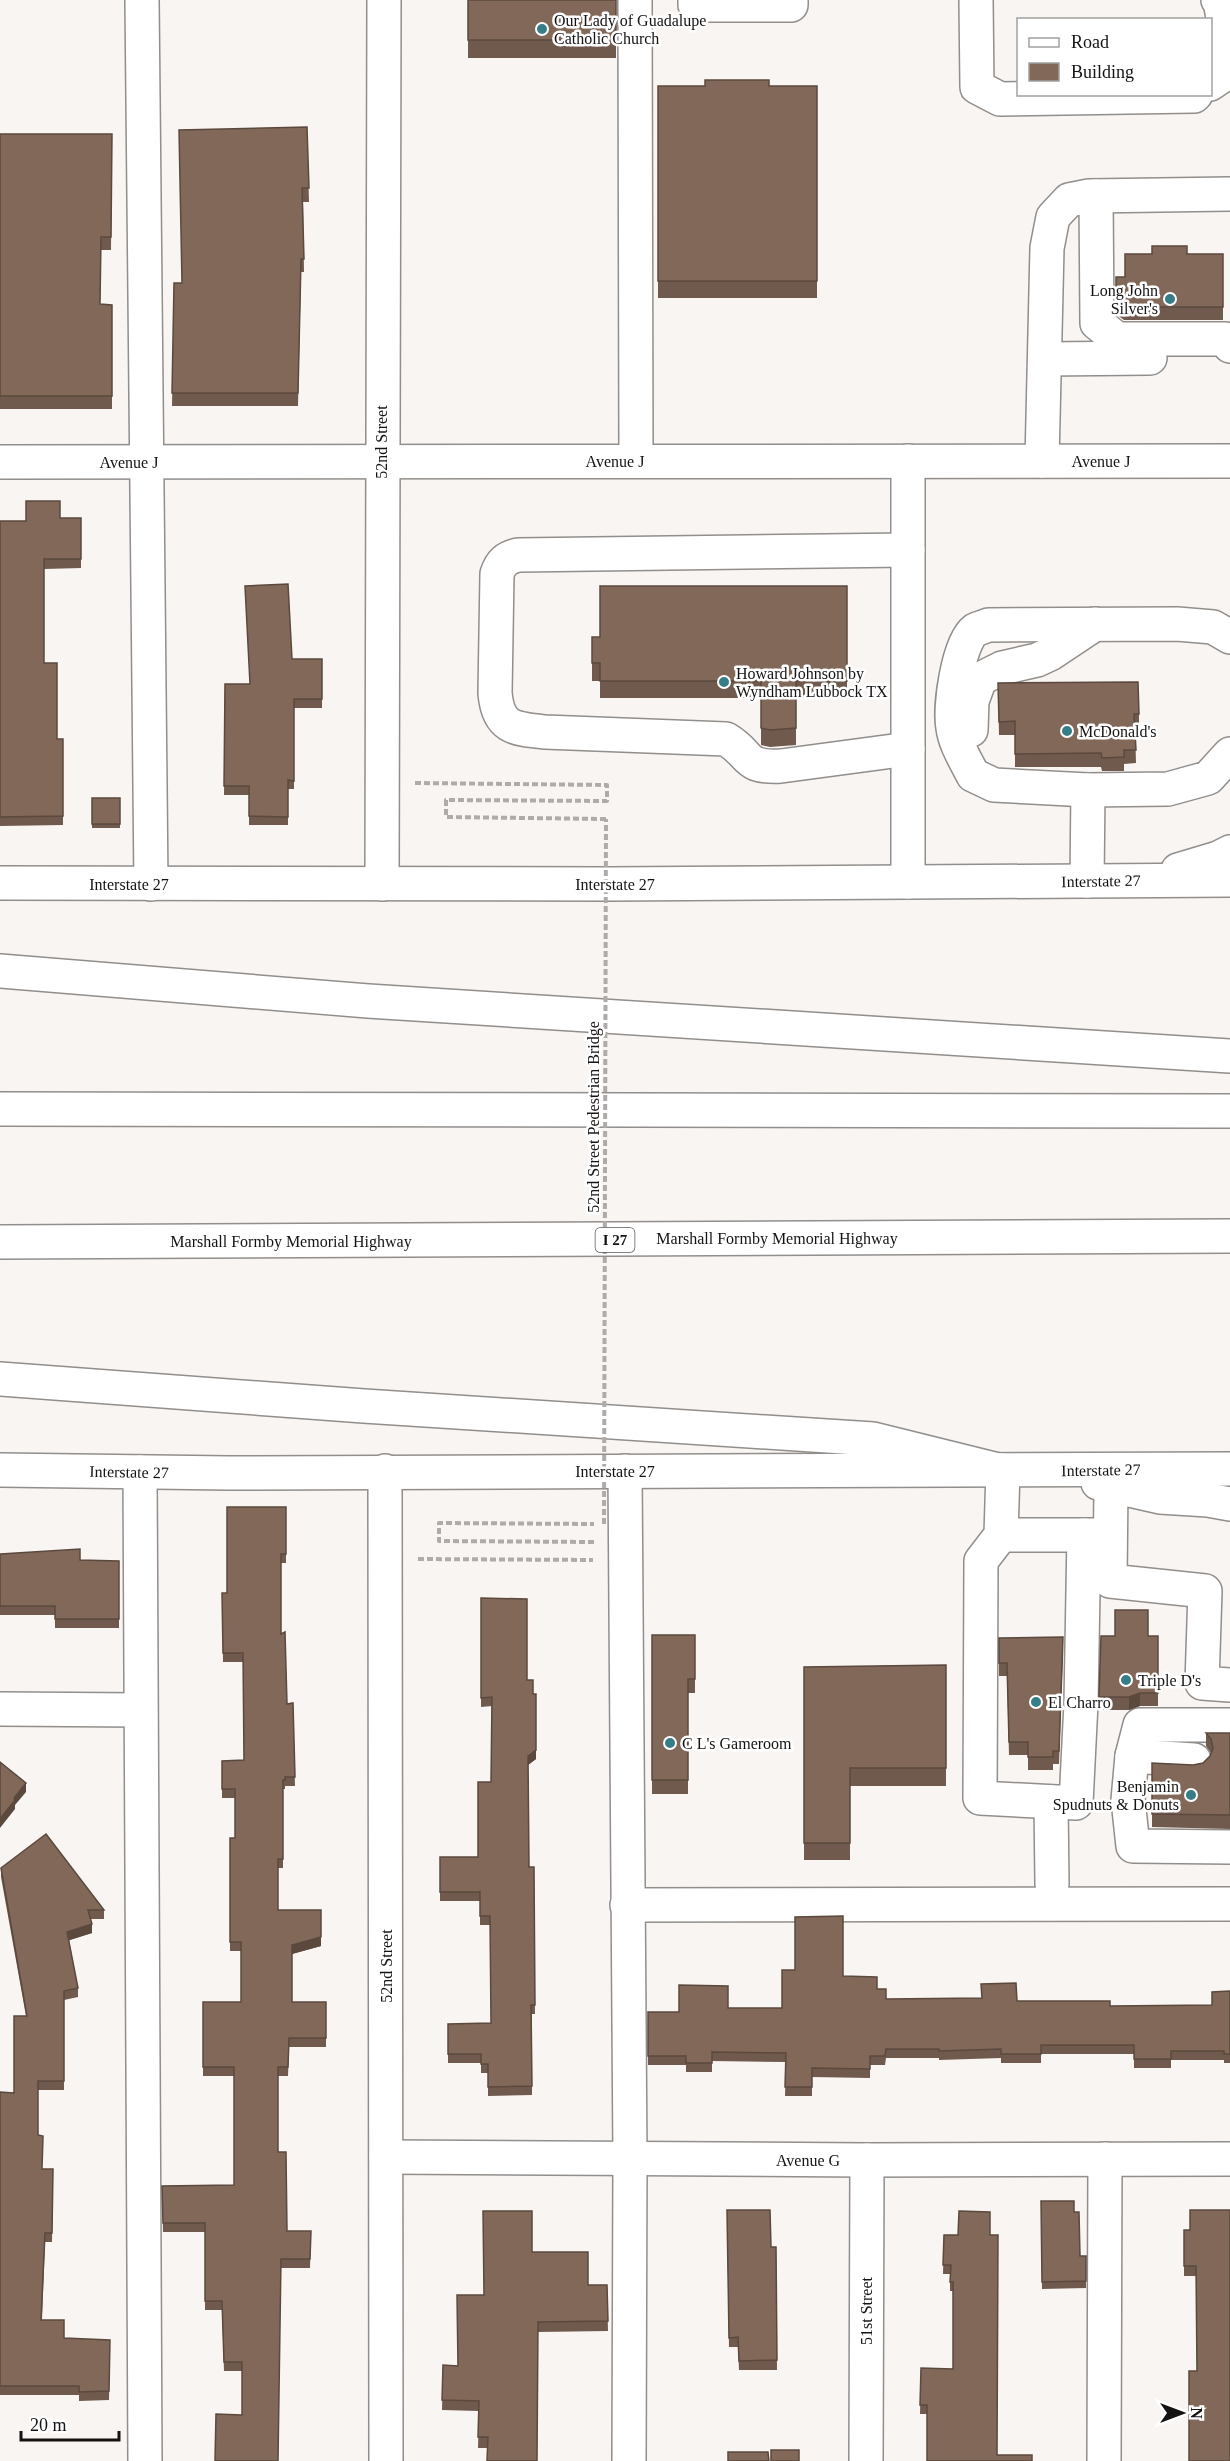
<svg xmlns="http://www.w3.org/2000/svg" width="1230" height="2461" font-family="Georgia,serif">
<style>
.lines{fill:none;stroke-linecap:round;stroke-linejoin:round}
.minor-casing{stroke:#918e8b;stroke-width:36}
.major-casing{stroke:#918e8b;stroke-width:36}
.highway-casing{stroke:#918e8b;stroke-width:36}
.path{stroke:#aeaba9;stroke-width:4;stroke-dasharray:6 3;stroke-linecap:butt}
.minor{stroke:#fff;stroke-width:33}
.major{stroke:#fff;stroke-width:33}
.highway{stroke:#fff;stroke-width:33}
.path-bridge{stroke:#aeaba9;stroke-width:4;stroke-dasharray:6 3;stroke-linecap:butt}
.wall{fill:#70594d}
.shaded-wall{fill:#5b493e}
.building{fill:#826859;stroke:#5b493e;stroke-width:1.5}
.poi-dot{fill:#367e87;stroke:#fff;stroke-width:2}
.labels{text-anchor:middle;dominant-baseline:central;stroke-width:5;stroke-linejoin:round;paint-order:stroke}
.shield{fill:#fff;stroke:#5b5a59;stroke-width:1.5}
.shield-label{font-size:15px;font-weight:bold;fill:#151312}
.poi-label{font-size:16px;fill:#151312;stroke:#fff;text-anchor:start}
.street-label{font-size:16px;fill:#151312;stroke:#fff}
</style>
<rect width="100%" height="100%" fill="#f9f5f2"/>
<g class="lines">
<!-- minor casing -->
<g class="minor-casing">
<g id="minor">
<path d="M142 0 151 884"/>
<path d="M635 0 636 461"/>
<path d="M695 0V5H791V0"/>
<path d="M976 0 977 87 1000 99 1194 96 1196 94"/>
<path d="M1210 84 1222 76 1225 29 1220 1 1218 0"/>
<path d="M1096 196 1097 323 1117 339H1225L1230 346"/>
<path d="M1045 359 1150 358"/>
<path d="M908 461V882"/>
<path d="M1042 461 1047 248 1053 217 1069 200 1089 196 1230 194"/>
<path d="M0 462 1230 461"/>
<path d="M908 550 518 555C506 558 501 562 497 574L495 693C498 728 514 729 545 732L726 739C753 755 742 768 781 766L908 749"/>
<path d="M1230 637 1213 627 1177 624 988 625C984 627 979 628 975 630 958 643 949 708 953 728 955 744 966 761 973 775L994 785 1088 790 1168 789 1208 778 1230 754"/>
<path d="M971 730 972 701 980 679 1002 668 1037 660 1050 654 1095 624"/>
<path d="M1087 881 1088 790"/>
<path d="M382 884 384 0"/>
<path d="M1003 1470 1001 1535 981 1561 980 1798 1076 1803 1081 1703 1084 1535"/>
<path d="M385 1471 386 2461"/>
<path d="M625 1471 630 2158 629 2461"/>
<path d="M140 1472 145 2461"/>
<path d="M1111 1486 1110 1581 1205 1591 1202 1683 1230 1685"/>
<path d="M1001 1535H1105"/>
<path d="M0 1709 140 1710"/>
<path d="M1132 1756 1140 1725H1230"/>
<path d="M1194 1760 1132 1756 1128 1800 1133 1846 1230 1847"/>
<path d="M1051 1802 1052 1884"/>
<path d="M627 1905 1230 1904"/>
<path d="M386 2157 867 2160 1230 2159"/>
<path d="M866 2461 867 2160"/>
<path d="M1104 2461 1105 2159"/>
</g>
</g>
<!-- major casing -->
<g class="major-casing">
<g id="major">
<path d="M1178 870 1218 858 1230 852"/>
<path d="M0 883 609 884 1230 880"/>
<path d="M0 1470 229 1473 1230 1469"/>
<path d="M1098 1483 1160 1497 1208 1500 1230 1504"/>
</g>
</g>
<!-- highway casing -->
<g class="highway-casing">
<g id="highway">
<path d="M0 971 368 1001 1230 1056"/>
<path d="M0 1109 1230 1111"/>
<path d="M0 1242 1230 1236"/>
<path d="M0 1379 364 1406 873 1439 998 1470"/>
</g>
</g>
<!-- path -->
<g class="path">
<path d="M415 783 607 785V801L446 800V817L606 819"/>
<path d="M594 1542 439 1541V1523L594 1524"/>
<path d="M418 1559 593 1560"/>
</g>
<!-- minor -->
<use href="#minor" class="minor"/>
<!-- major -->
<use href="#major" class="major"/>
<!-- highway -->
<use href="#highway" class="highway"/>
<!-- path-bridge -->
<path class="path-bridge" d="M604 1524 606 819"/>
</g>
<!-- wall -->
<g class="wall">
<rect x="468" y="0" width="148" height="58"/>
<rect x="658" y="86" width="159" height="212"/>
<path d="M307 127 309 202H303L304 272H301L298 406H172L174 283H182Z"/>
<path d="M0 134H112L111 250H101L100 304 112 305V409H0Z"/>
<path d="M1187 254H1223V320H1124L1116 314V277H1125Z"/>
<path d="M60 518H81V568L44 569V663L57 739H63V825L0 826V521H26Z"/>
<path d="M847 586V698H796V745L770 747 761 745V698H600V681H592V637H600Z"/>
<path d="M292 659H322V708H294V789H288V825H249V795H224L225 684H249Z"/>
<path d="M998 683 1139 714V728H1135L1136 763 1124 764V771H1102L1101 767H1015V735H999Z"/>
<rect x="92" y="798" width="28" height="30"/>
<path d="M286 1507V1563H281V1634L287 1704 293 1703 295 1786H285V1789H283V1868H278V1910L321 1946 292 1954V2002H326V2047H289L288 2076H278V2152L287 2231H311L310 2268H281L242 2415V2371H224L222 2310H205V2232H163L162 2186 234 2185V2076H203V2002H241V1951H230V1838H235V1798H222V1761L244 1760 243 1662H223L222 1593H227Z"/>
<path d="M0 1554 80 1560 119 1561V1628H55V1615H0Z"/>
<path d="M481 1598 527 1680 536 1759 528 1765 529 1867H534L535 2014H532V2095L488 2096V2073H481V2063H448V2024L491 2023 490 1925H480V1901H440V1857H478L491 1782 492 1706 481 1707Z"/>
<path d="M652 1635H695V1693H688V1794H652Z"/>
<path d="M1101 1636H1158V1706H1140L1129 1710H1099Z"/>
<path d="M999 1638 1063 1651 1059 1764H1053V1770H1028V1755H1009L1007 1676H999Z"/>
<path d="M946 1665V1786H850V1860H804V1667Z"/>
<path d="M1206 1733H1230V1829L1152 1827V1763L1193 1765 1203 1763 1210 1756 1211 1753 1206 1746Z"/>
<path d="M1 1868 104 1910V1919H90L92 1933 69 1940 78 1988V1997L64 2000V2090H38V2135L42 2169H53L52 2242H45L42 2320 64 2338 110 2340 109 2400 79 2401V2395H0V2092L14 2093 26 2016 1 1877Z"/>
<path d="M843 1976 877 1989 886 1999 1017 2001 1110 2006 1212 2005 1230 1991V2063H1224V2060H1171V2068H1134V2054H1041V2063H1001V2058L939 2060V2058H886L885 2065H870V2078L812 2077V2096H785L786 2062 712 2061V2072H686V2065H648V2012H679L728 2008H782Z"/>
<path d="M1041 2201 1074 2212 1080 2256H1086V2288L1042 2289Z"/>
<path d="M727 2210 771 2247H776L777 2370H739L738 2347H729Z"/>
<path d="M1184 2230H1190L1230 2461 1197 2371 1196 2276H1184Z"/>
<path d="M944 2235H990L927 2461V2414H920L921 2368 953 2369V2291H950V2274H943Z"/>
<path d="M532 2252 588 2285H607L608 2331 538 2332 488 2448H478L479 2411 442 2410 443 2365 458 2366Z"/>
</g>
<!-- shaded-wall -->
<g class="shaded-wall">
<path d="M1140 1693V1706L1129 1710V1697Z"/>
<path d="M536 1750V1759L528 1765V1756Z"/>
<path d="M26 1783V1792L15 1805V1809L0 1828V1819L14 1798Z"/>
<path d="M92 1924V1933L67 1941V1932Z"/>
<path d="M321 1937V1946L292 1954V1945Z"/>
</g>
<!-- building -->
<g class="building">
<rect x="468" y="0" width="148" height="40"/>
<path d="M705 80H769V86H817V281H658V86H705Z"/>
<path d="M307 127 309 188H302L304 259H301L298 393H172L174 283H182L179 130Z"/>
<path d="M0 134H112L111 237H101L100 304 112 305V396H0Z"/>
<path d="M1152 246H1187V254H1223V307H1124L1116 300V277H1125V254H1152Z"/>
<path d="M26 501H60V518H81V559H44V663H57V739H63V816L0 817V521H26Z"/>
<path d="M288 584 292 659H322V699H294V781L288 780V817L249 816V786H224L225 684H250L245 586Z"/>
<path d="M600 586H847V681H796V728L770 730 761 728V681H600V663H592V637H600Z"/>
<path d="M1138 682 1139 714H1134L1136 750H1124V757L1102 758 1101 753 1015 754V721L999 722 998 683Z"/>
<rect x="92" y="798" width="28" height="26"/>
<path d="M227 1507H286V1554H281V1634L285 1632 287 1704 293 1703 295 1777H285V1780H283V1859H278V1910H321V1937L292 1945V2002H326V2038H289L288 2067H278V2152H286L287 2231H311L310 2259H281L278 2461H215L216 2414 242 2415V2362H224L222 2301H205V2223H163L162 2186 234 2185V2067H203V2002H241V1942H230V1838H235V1789H222V1761L244 1760 243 1653H223L222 1593H227Z"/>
<path d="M80 1549V1560L119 1561V1619H55V1606H0V1554Z"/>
<path d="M481 1598 527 1599V1680H533V1694H536V1750L528 1756 529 1867H534L535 2005H531L532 2086 488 2087V2064H481V2054H448V2024L491 2023 490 1916H480V1892H440V1857H478V1782H491L492 1697 481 1698Z"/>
<path d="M1115 1610H1148V1636H1158V1693H1140L1129 1697H1099L1101 1636H1115Z"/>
<path d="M652 1635H695V1679H688V1780H652Z"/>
<path d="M1063 1637 1059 1751H1053V1757H1028V1742H1009L1007 1663H999V1638Z"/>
<path d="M946 1665V1768H850V1843H804V1667Z"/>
<path d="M1206 1733H1230V1815L1152 1814V1763L1193 1765 1203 1763 1210 1756 1213 1748 1211 1739Z"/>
<path d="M0 1762 26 1783 14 1798 15 1800 0 1819Z"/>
<path d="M46 1834 104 1910H88L92 1924 67 1932 78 1988 64 1991V2081H38V2135L43 2136 42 2169H53L52 2233H45L41 2320H64V2338L110 2340 109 2391 79 2392V2386H0V2092L14 2093V2016H27L1 1868Z"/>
<path d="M843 1916V1976L877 1977V1989H886V1999L982 1998 981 1984 1016 1983 1017 2001H1110V2006L1212 2005V1992L1230 1991V2054H1224V2051H1171V2059H1134V2045H1041V2054H1001V2049L939 2051V2049H886L885 2056H870V2069L812 2068V2087H785L786 2053 712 2052V2063H686V2056H648V2012H679V1985L728 1986V2008H782V1970H795V1917Z"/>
<path d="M1041 2201H1074V2212H1079L1080 2256H1086V2281L1042 2282Z"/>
<path d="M727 2210H770L771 2247H776L777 2360 739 2361 738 2337 729 2338Z"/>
<path d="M1190 2210H1230V2461H1189V2371H1197L1196 2266H1184V2230H1190Z"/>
<path d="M483 2211H532V2252H588V2285H607L608 2321 538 2322 537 2461H487L488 2437H478L479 2401 442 2400 443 2365 458 2366 457 2295H484Z"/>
<path d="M959 2211 990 2212V2235H998L997 2455H1032V2461H927V2405H920L921 2368 953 2369V2282H950L951 2265H943L944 2235H958Z"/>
<rect x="771" y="2450" width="28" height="11"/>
<path d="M728 2452H768L769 2461H728Z"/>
</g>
<!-- markers -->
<g class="poi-dot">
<circle cx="542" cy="29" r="6"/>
<circle cx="1170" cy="299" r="6"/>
<circle cx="724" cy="682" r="6"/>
<circle cx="1067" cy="731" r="6"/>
<circle cx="1126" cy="1680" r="6"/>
<circle cx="1036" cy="1702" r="6"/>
<circle cx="670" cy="1743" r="6"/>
<circle cx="1191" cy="1795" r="6"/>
</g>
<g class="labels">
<!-- shield labels -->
<rect class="shield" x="595.5" y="1228" width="39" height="24" rx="4.5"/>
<g class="shield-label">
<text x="615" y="1240">I 27</text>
</g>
<!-- poi labels -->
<g class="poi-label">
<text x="554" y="20">Our Lady of Guadalupe<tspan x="554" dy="18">Catholic Church</tspan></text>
<text x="1158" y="290" text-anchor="end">Long John<tspan x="1158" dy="18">Silver's</tspan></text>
<text x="736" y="673">Howard Johnson by<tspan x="736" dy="18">Wyndham Lubbock TX</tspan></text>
<text x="1079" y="731">McDonald's</text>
<text x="1138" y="1680">Triple D's</text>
<text x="1048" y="1702">El Charro</text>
<text x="682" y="1743">C L's Gameroom</text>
<text x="1179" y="1786" text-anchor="end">Benjamin<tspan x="1179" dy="18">Spudnuts &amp; Donuts</tspan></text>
</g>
<!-- street labels -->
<g class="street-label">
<text transform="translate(381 442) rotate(-90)">52nd Street</text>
<text x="615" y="461">Avenue J</text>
<text x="1101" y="461">Avenue J</text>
<text x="129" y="462">Avenue J</text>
<text transform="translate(1101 881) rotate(-1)">Interstate 27</text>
<text x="129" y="884">Interstate 27</text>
<text x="615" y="884">Interstate 27</text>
<text transform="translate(593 1117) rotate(-90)">52nd Street Pedestrian Bridge</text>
<text x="777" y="1238">Marshall Formby Memorial Highway</text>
<text x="291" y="1241">Marshall Formby Memorial Highway</text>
<text transform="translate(1101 1470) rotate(-1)">Interstate 27</text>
<text x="615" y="1471">Interstate 27</text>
<text transform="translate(129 1472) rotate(1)">Interstate 27</text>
<text transform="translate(386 1966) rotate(-90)">52nd Street</text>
<text x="808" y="2160">Avenue G</text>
<text transform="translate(866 2311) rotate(-90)">51st Street</text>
</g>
</g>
<!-- legend -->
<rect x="1017" y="18" width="195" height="78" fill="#ffffff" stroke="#a1a1a0" stroke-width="1.5"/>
<rect x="1029" y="38" width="30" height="9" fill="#ffffff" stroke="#a1a1a0" stroke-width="1.5"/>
<text x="1071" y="48" font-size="18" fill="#151312">Road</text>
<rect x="1029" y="63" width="30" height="18" fill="#826859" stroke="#a1a1a0" stroke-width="1.5"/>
<text x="1071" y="78" font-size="18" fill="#151312">Building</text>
<!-- north arrow -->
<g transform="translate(1182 2413) rotate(90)" stroke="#ffffff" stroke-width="4.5" paint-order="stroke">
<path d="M0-4.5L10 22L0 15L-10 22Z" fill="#151312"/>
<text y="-9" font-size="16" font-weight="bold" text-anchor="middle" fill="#151312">N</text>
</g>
<!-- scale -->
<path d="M21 2431v9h98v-9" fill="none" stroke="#151312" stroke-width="3"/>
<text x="30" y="2431" font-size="18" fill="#151312" stroke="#ffffff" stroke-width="4.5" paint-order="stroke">20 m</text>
</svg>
